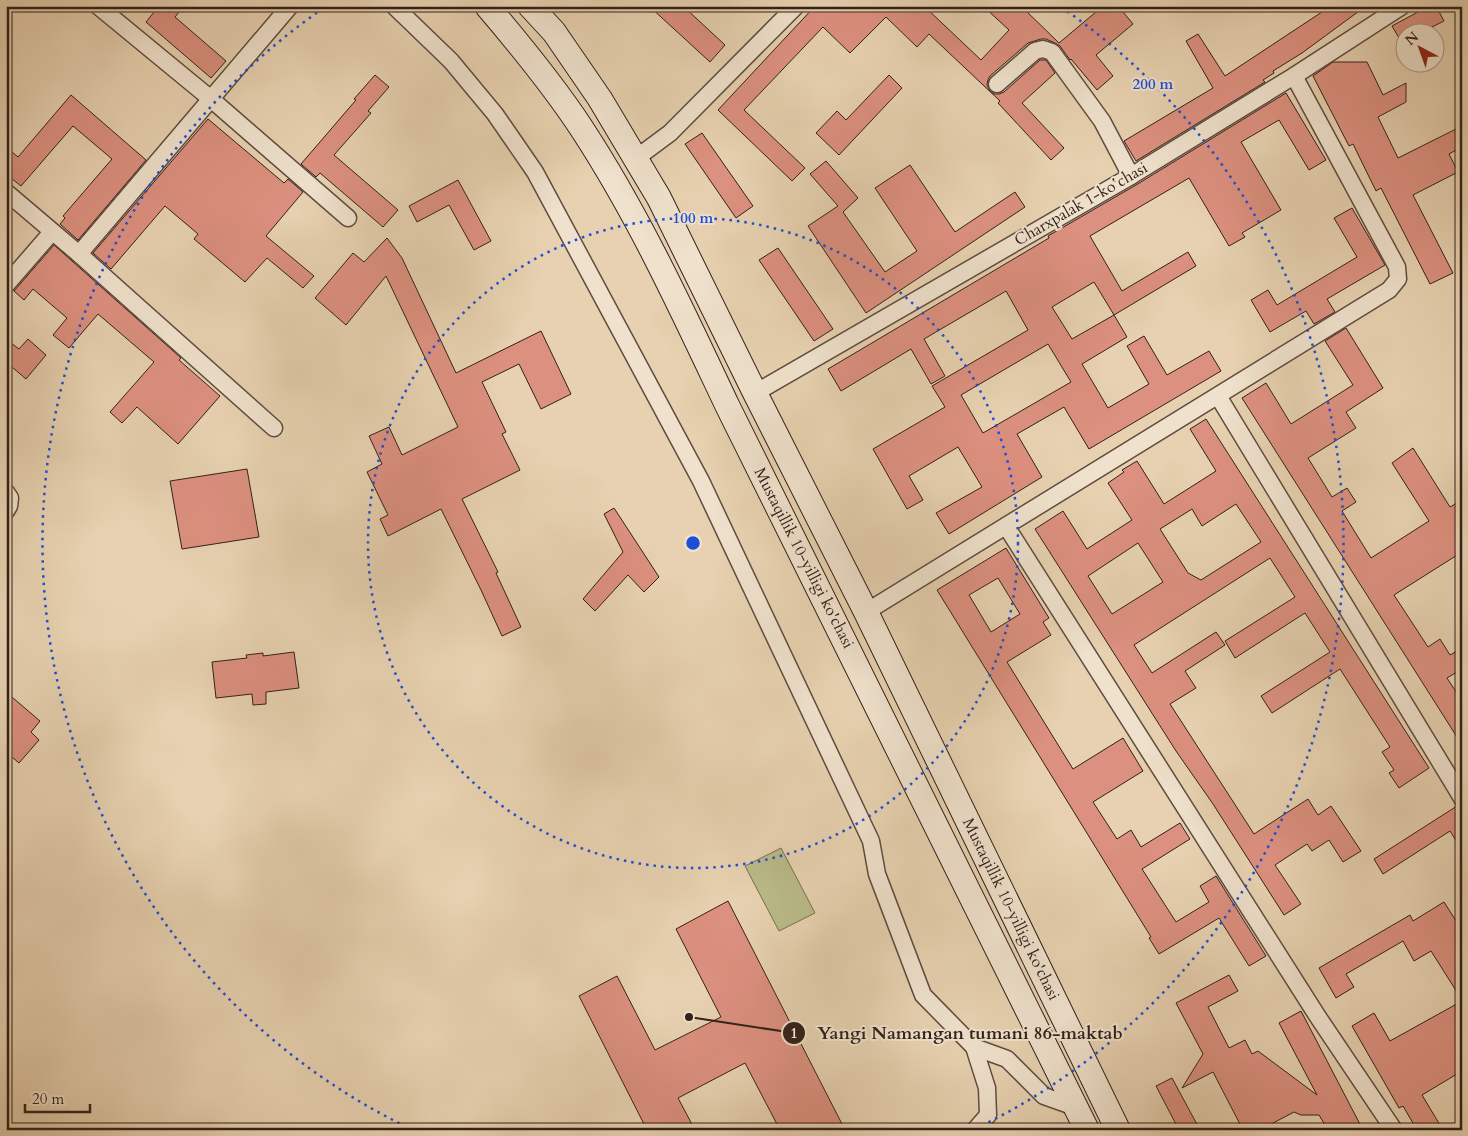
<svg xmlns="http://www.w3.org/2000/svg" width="1468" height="1136" font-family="Cardo,serif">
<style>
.green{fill:#b9ba88;stroke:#766d50}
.building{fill:#dc907f;stroke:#322019;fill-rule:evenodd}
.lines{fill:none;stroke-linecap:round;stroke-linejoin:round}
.street-casing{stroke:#5f4c3f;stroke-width:19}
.secondary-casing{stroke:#322019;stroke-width:26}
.street{stroke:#efe1cc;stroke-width:16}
.secondary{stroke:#efe1cc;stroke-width:24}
.ring{fill:none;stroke:#1d4ed8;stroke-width:2.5;stroke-dasharray:2.5 5}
.labels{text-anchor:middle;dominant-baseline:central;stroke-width:4;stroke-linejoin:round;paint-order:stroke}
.street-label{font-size:16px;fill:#322019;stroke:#efe1cc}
.centre{fill:#1d4ed8;stroke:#efe1cc;stroke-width:2.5}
.ring-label{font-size:15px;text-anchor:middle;font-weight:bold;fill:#1d4ed8;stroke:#efe1cc;stroke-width:4;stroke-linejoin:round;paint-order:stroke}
.leader{fill:none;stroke:#322019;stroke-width:2}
.callout-dot{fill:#322019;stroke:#efe1cc;stroke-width:2}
.mark-label{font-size:15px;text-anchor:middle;font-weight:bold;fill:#fff}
.callout-label{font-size:18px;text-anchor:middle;font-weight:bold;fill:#322019;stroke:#efe1cc;stroke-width:4;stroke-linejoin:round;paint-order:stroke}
</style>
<rect width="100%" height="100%" fill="#e7d1b0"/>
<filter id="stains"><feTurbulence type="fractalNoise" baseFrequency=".004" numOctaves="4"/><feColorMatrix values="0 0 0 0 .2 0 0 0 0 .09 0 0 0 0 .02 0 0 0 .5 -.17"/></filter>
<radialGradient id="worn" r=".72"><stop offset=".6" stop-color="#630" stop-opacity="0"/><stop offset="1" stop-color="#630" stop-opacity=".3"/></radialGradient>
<!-- green -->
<path class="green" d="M781 848 815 913 779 931 745 866Z"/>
<!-- building -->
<g class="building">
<path d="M159 6H184L175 17 226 61 211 78 146 22Z"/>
<path d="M649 6H683L725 45 710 62Z"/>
<path d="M815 6H924L981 60 1009 30 983 6H1021L1059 43 1103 6H1118L1133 24 1096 55 1113 76 1097 90 1071 59 1070 60 1060 46 1055 43 1046 39H1041L1028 43 990 76 988 80 987 85 990 91 994 94H999L1004 92 1040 60H1046L1055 73 1022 103 1064 148 1051 160 998 103 1000 101 929 34 917 47 886 17 850 53 823 27 744 110 805 168 792 181 718 110Z"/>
<path d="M1331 6H1366L1302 53 1273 71 1274 73 1263 80 1265 82 1136 161 1124 141 1213 88 1186 41 1198 34 1225 76Z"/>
<path d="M1429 6H1436L1444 21 1422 32H1406V41L1402 43 1392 26Z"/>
<path d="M1333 62H1367L1383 95 1406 83V102L1378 117 1398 158 1462 126V147L1449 154 1458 172 1413 195 1453 273 1430 284 1381 188 1376 191 1353 144 1349 146 1313 76Z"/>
<path d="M375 75 389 87 368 111 371 113 334 155 398 210 383 227 320 173 316 177 301 164 356 100 354 99Z"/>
<path d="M889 75 902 88 839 155 816 133 837 111 846 120Z"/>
<path d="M1286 93 1326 160 1309 170 1279 120 1241 142 1281 210 1242 233 1245 237 1229 246 1189 178 1090 236 1122 291 1188 252 1196 266 1114 315 1127 337 1082 364 1108 408 1149 384 1127 346 1144 336 1167 375 1209 351 1221 371 1089 449 1064 407 1017 434 1042 477 949 534 936 513 982 487 958 447 909 476 923 500 907 509 873 449 945 407 932 386 1028 330 1006 291 924 339 945 376 931 384 911 349 841 391 828 369 1049 238 1048 236 1136 185ZM1094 282 1114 315 1072 339 1052 307ZM1048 344 1071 382 983 433 961 395Z"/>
<path d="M71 95 146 160 78 240 60 224 65 218 63 216 112 159 73 126 21 186 6 174V147L18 157Z"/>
<path d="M208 119 284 183 288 179 303 192 266 236 314 276 303 288 267 258 245 282 194 239 198 234 165 206 111 269 93 253Z"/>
<path d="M702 133 753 206 736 218 685 144Z"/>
<path d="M826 161 858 198 843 212 885 272 917 251 875 188 910 165 955 232 1015 192 1025 207 866 313 808 226 838 206 810 174Z"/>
<path d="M458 180 491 241 474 250 449 205 417 222 409 206Z"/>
<path d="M1352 208 1385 265 1327 299 1335 312 1314 324 1306 311 1270 332 1251 300 1268 290 1277 305 1357 257 1334 218Z"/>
<path d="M387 238 402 258 456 373 541 331 571 394 541 409 519 364 482 382 506 432 502 434 520 470 462 499 498 572 496 573 521 627 502 636 481 590 441 509 388 536 380 519 388 515 367 472 382 464 369 436 389 427 402 455 458 427 386 276 346 325 315 298 353 253 364 262Z"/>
<path d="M54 245 181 358 179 360 220 396 178 444 137 407 122 423 110 412 154 362 98 314 69 348 53 335 67 318 33 289 24 300 14 291Z"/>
<path d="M778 248 833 329 814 341 759 260Z"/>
<path d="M1346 328 1383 388 1346 412 1356 428 1308 458 1332 497 1347 488 1356 502 1342 511 1371 558 1429 521 1392 463 1413 448 1450 507 1462 500V552L1394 595 1428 647 1440 639 1450 655 1462 648V669L1447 678 1462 701V745L1242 398 1266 383 1291 424 1353 385 1325 341Z"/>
<path d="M6 339 19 349 28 339 46 355 26 379 6 362Z"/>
<path d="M1206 419 1429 768 1399 788 1389 773 1394 770 1382 752 1390 747 1340 669 1272 713 1261 696 1330 652 1305 613 1235 658 1225 641 1295 597 1270 558 1134 645 1152 673 1216 632 1225 645 1185 671 1196 688 1170 704 1254 834 1308 799 1318 815 1331 806 1361 851 1343 862 1329 840 1312 851 1307 844 1275 865 1301 904 1284 915 1213 804 1176 751 1035 529 1063 511 1087 549 1132 520 1108 483 1124 472 1122 470 1137 461 1164 504 1202 480 1216 471 1190 429ZM1236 504 1261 542 1201 580 1188 573 1160 529 1192 509 1202 526ZM1138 543 1163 582 1112 614 1088 576Z"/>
<path d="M247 469 259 537 182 549 170 481Z"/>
<path d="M614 508 659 577 644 592 628 575 595 611 583 599 623 552 604 514Z"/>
<path d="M1006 548 1049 618 1043 622 1051 635 1007 662 1073 769 1123 738 1143 771 1093 802 1117 839 1131 830 1141 847 1180 823 1190 839 1142 869 1176 922 1209 902 1200 886 1216 876 1266 956 1249 966 1219 918 1159 954 1149 938 1151 937 937 590ZM998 578 1020 614 991 632 969 595Z"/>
<path d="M294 652 299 688 266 692V704L253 705 252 694 216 698 212 662 247 658 246 655 263 653V656Z"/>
<path d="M6 692 40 721 31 732 39 740 19 763 6 752Z"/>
<path d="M1457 806 1462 808V850L1450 831 1383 874 1374 859Z"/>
<path d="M728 901 842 1124 830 1130H780L745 1063 678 1098 695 1130H647L579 996 617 976 655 1050 721 1017 676 929Z"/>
<path d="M1444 902 1462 930V1000L1431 951 1414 961 1403 941 1346 974 1354 987 1336 998 1319 968 1410 915 1413 921Z"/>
<path d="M1229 975 1238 991 1208 1007 1229 1048 1245 1040 1252 1054 1258 1051 1317 1095 1279 1023 1301 1011 1363 1130H1328L1319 1115H1301L1294 1112 1260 1130H1243L1213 1072 1182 1088 1203 1054 1176 1003Z"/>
<path d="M1462 1001V1071L1422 1095 1443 1130H1417L1403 1106 1399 1108 1352 1026 1374 1013 1390 1041Z"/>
<path d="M1172 1078 1200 1130H1179L1156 1086Z"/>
</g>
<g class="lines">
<!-- street casing -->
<g class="street-casing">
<g id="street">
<path d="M98 6 211 99 348 218"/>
<path d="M394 6 451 61 495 114 535 172 701 481 871 841 877 874 923 995 974 1047 987 1088 988 1115 975 1130"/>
<path d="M997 84 1035 51 1043 49 1052 52 1102 121 1131 176"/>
<path d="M635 159 670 133 796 6"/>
<path d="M6 192 79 254 274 428"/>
<path d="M79 254 290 6"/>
<path d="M6 285 52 232"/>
<path d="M755 393 1131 176 1294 76 1402 6"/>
<path d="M1218 396 1462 798"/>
<path d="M6 492 10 498 9 506 6 511"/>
<path d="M1006 526 1318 1017 1394 1130"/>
<path d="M866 612 1389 290 1398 279 1397 267 1294 76"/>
<path d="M974 1047 1007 1059 1044 1096 1075 1107"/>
</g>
</g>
<!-- secondary casing -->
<g class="secondary-casing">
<g id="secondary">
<path d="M487 6C521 46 554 86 582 129 639 216 683 312 727 405L1087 1130"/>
<path d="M530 6 554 32 600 99 659 198 755 393 866 612 1118 1130"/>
</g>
</g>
<!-- street -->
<use href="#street" class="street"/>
<!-- secondary -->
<use href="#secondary" class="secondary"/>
</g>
<!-- distance rings -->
<g class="ring">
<circle cx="693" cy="543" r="325"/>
<path d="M413 1130A650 650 0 0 1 325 7M1061 7A650 650 0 0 1 973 1130"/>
</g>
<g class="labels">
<!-- street labels -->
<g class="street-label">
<text transform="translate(1081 204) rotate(-30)">Charxpalak 1-koʻchasi</text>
<text transform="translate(804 558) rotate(63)">Mustaqillik 10-yilligi ko'chasi</text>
<text transform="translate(1011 909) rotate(64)">Mustaqillik 10-yilligi ko'chasi</text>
</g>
</g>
<circle cx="693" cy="543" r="8" class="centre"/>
<g class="ring-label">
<text x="1153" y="89">200 m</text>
<text x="693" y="223">100 m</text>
</g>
<!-- callouts -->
<path class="leader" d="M689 1017L794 1033"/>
<g class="callout-dot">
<circle cx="689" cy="1017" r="5"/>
<circle cx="794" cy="1033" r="12"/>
</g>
<g class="mark-label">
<text x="794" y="1038">1</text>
</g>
<g class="callout-label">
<text x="970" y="1039">Yangi Namangan tumani 86-maktab</text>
</g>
<!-- margin -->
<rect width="1468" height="1136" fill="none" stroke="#e7d1b0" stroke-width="25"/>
<rect x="8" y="8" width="1453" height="1121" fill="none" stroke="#322019" stroke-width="2.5"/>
<rect x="12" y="12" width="1443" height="1111" fill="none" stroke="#322019"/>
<!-- north arrow -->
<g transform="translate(1420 48) rotate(319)"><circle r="24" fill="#efe1cc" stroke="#a39484"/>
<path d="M0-4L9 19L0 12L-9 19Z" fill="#8f2418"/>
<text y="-8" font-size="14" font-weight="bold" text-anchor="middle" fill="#322019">N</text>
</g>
<!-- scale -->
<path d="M25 1104v8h65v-8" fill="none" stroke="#322019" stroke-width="2.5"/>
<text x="32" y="1104" font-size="15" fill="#322019" stroke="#efe1cc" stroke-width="4" paint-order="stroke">20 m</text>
<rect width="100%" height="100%" filter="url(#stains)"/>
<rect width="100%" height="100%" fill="url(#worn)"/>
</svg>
